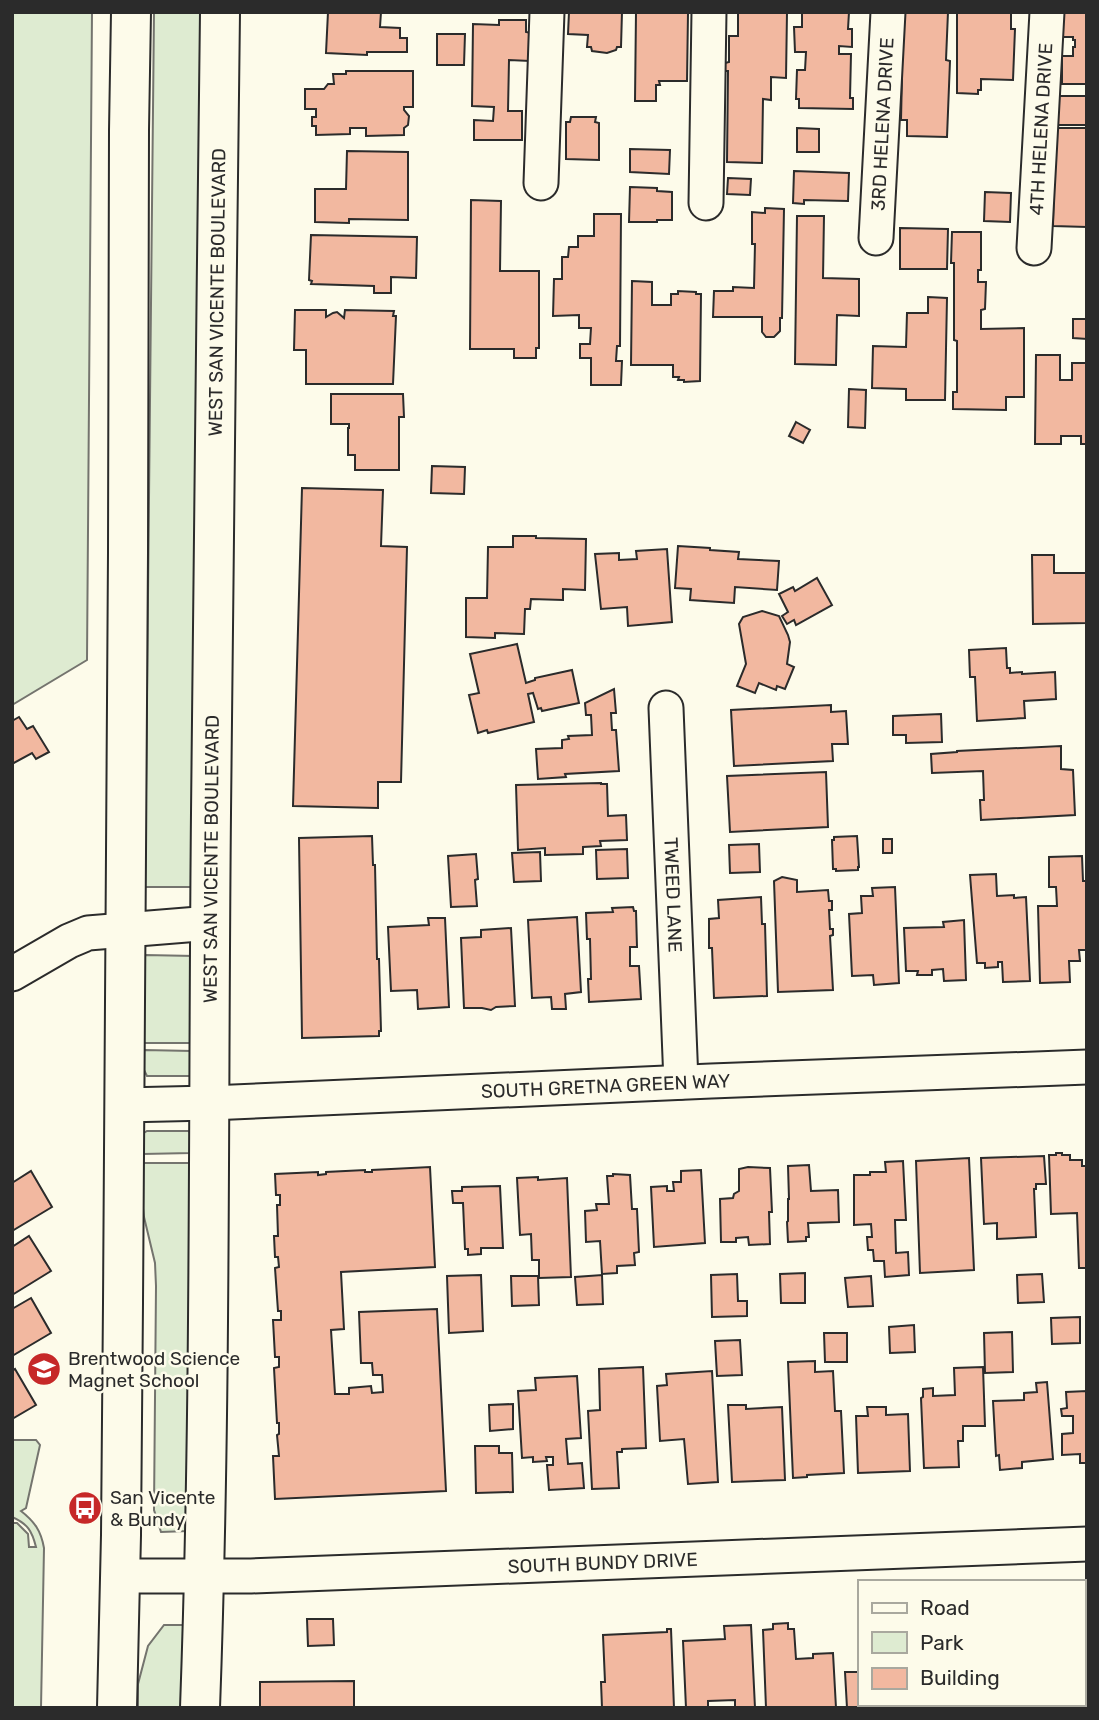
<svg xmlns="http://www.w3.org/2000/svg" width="1099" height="1720" font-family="Rubik,sans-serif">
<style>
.green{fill:#deebd1;stroke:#74746e;stroke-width:2}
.building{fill:#f2b8a0;stroke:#2b2b2b;stroke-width:2}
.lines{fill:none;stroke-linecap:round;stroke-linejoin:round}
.minor-casing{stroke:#2b2b2b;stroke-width:37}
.major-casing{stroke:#2b2b2b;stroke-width:42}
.minor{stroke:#fdfbea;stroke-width:33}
.major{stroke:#fdfbea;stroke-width:38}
.labels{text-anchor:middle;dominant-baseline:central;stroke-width:5;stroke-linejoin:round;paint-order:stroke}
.street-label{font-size:19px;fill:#2b2b2b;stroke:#fdfbea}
.poi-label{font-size:19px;fill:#2b2b2b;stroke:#fdfbea;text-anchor:start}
</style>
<rect width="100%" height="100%" fill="#fdfbea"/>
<!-- green -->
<g class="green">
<path d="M12 12H92L87 660 12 705Z"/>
<path d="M154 12H202L194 887H145Z"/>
<path d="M145 955 194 956 192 1043H143Z"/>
<path d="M144 1050 192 1051 191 1076H147L144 1070Z"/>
<path d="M147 1131H189L192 1137 191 1153 143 1154 142 1134Z"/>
<path d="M143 1163H192L188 1531 161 1532 154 1510 156 1286 155 1263 144 1217 142 1200Z"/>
<path d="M12 1440H36L40 1445 26 1508 21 1511C35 1522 41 1531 44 1548L41 1708H12V1523H17L28 1534 29 1547H36C32 1531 28 1524 12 1517Z"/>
<path d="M164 1625H187V1708H138V1684L148 1646Z"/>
</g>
<!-- building -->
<g class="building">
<path d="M328 12H381L380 27 400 28V38H407V52H367V55L326 53Z"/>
<path d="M569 12H622L621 47H617L616 50 607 53 592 51 591 47H587L588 35 568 34Z"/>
<path d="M636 12 688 13 687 81H659L660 85H656V101H635Z"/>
<path d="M738 12H787L786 78 771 77V100L763 99 762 163 727 162 728 71H725V63L729 62V36H738Z"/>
<path d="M802 12H849L848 29H852V47L839 46V54H851L850 98H853V109L799 108V99H796L797 70H805L806 52H795L794 27H802Z"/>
<path d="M892 12H948L946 60 950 61 947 137 907 136V120H901L902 75 889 74 890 49H903V34Z"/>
<path d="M957 12H1011V29H1015L1013 80 981 79V90H978V94L957 93Z"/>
<path d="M1056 12H1087V84H1062V56H1073V47H1075V40H1073V37H1056Z"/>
<path d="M499 20H526V32L531 33 530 61 509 60 508 111H522V140H474V120L493 121 494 107 472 106 473 24 499 25Z"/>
<path d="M437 34H465L464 65H437Z"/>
<path d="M346 71H413V107H404V110L409 116 408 125 404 128V135L366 136V128H350V134L316 135V126H312V117H316V109H305V89H324L328 84H334L333 74H346Z"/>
<rect x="1058" y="96" width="29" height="29"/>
<path d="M571 117H596L595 122 599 123V160L566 159V122H570Z"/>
<path d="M797 128 819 129V152H797Z"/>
<path d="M1055 128H1087V227L1053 226Z"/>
<path d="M630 149 670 150 669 174 630 172Z"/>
<path d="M347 151 408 152V220L349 219V223L315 222V189H346Z"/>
<path d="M794 171 849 173 848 201 804 200V204L793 203Z"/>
<path d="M728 178 751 179 750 195 727 194Z"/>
<path d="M630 187 657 188V191L672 192V220H657V222H629Z"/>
<path d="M985 192 1011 193 1010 222 984 221Z"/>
<path d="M471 200 501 201 500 271H539V348H536V358H514V349H470Z"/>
<path d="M765 208 784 209 782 318H780V331L774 337H766L762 332V317H713L714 291H733V287L754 288 755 244H752V212L765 213Z"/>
<path d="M594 214H621L620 346H617L616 361H622L621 385H591V358H580V344H590L591 328H579V315L553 316 554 279H562V257H568L569 247H578V236H594Z"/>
<path d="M797 216H824L823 278 859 279V316L837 315 836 365 795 364Z"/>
<path d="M900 228 948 229 947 269H900Z"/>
<path d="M952 232H981V270H978V282H986L985 309 981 310V329L1024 328V397H1006V410L953 409V392H957V341L954 340V263H951Z"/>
<path d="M311 235 417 237 416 278 391 277V293H374V286L311 284 312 281 309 280Z"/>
<path d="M632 281 652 282V305H671V294H678V291L696 292V294H701L700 381 684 382V380H678L679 377H673V365H631Z"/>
<path d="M928 297 947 298 945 400H906V389L872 388 873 346 906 347 907 313H928Z"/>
<path d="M295 310H326V317L333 313 337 312 344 318 345 310 394 311 393 316H396L393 384H306V350H294Z"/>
<path d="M1073 319H1087V339L1073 338Z"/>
<path d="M1036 355H1060V380H1072V363H1087V444H1081V436H1061V444H1035Z"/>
<path d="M849 389 866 390 865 428 848 427Z"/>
<path d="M331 394H403L404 417H399V470H355V455H348V428H349V424H331Z"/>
<path d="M796 422 810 430 803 443 789 436Z"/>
<path d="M432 466 465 467 464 494 431 493Z"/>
<path d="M302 488 383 490 381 546 407 547 401 782H378V808L293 806Z"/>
<path d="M513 536H536V538L586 539 585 590 563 589V600L531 599 530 609H525L524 634 495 633V638L466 637V598H487L488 547H513Z"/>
<path d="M678 546 710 548V550L739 552 738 559 779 561 777 590 735 587 734 603 690 600 691 589 675 588Z"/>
<path d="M667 549 672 622 628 626 627 607 601 609 595 554 619 553V560L637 559 636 551Z"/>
<path d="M1032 555H1054V573H1087V623L1033 624Z"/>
<path d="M817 578 832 605 796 625 794 620 787 624 782 616 788 612 779 594 793 587 795 591Z"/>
<path d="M762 611 779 616 788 635 790 642 787 664 794 667 785 689 777 686 776 690 759 683 755 693 737 686 746 664 739 624 743 617Z"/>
<path d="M517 644 526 683 535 680V678L572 670 579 703 542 711 541 708 538 709 533 693 528 694 534 722 488 733 487 730 478 733 469 695 479 693 470 654Z"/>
<path d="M1006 648 1007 668H1010V673L1022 672V674L1055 672 1056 699 1024 701 1025 718 977 721 975 677H970L969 650Z"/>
<path d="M614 689 616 713H611L612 730H616L619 771 565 774 566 777 538 779 536 749 562 748V740L569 739 568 736 592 735 591 715H586L585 703Z"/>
<path d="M831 705V712L846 711 848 744H832L833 761 734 766 731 710Z"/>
<path d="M941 714 942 742 906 743V735H893V716Z"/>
<path d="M19 717 27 729 33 726 49 752 36 759 32 753 12 764V721Z"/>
<path d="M1061 746V769L1073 770 1075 815 981 820 980 800H984L983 771 932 773 931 754 957 752V751Z"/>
<path d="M826 772 828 827 730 832 727 776Z"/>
<path d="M601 783V784H607L608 816 626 815 627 840 600 841 601 846 583 847V854L545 855V848L518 850 516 785Z"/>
<path d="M372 836 373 865H375L377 959H379L381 1031H379V1036L302 1038 299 838Z"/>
<path d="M857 836 859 867H858V870L836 871V869H833L832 840H834V837Z"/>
<rect x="883" y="839" width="9" height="14"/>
<path d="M759 844 760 872 730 873 729 845Z"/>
<path d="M627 849 628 878 597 879 596 850Z"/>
<path d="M540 852 541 881 514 882 512 853Z"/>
<path d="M476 854 478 879 475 880 477 906 451 907 448 856Z"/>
<path d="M1082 856 1083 881H1087V950H1079L1080 961H1069L1070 982 1040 983 1038 906H1057L1056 887H1049V857Z"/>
<path d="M996 874 997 896 1014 895V898L1026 897 1030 981 1003 982 1002 962H998V967L985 968V963H977L970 875Z"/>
<path d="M782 877 797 880V892L828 890 829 901H832V910H829L830 929H833V935L830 936 833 990 778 992 774 881Z"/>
<path d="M895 887 899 983 874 985 873 975 852 976 849 914 862 913 861 896H873L872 888Z"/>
<path d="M761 897 762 924H765L767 996 714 998 712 948H709V919L719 918 718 900Z"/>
<path d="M633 907 634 911H636L637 947H630V966H639L641 999 589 1002 588 979H591L590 939H587L586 913 613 912 612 908Z"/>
<path d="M577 917 581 992 565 994 566 1009H552L551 997 532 998 528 920Z"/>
<path d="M428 918H445L449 1007 418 1009 417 990 391 991 388 927 429 925Z"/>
<path d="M964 920 966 980 944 981 943 969 932 970V975H917L918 971H906L904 928 944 927 943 922Z"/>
<path d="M511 928 515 1006 496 1007 491 1010 482 1008H464L461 938 481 937V930Z"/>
<path d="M1056 1153H1062V1155H1070V1160H1082V1166H1087V1268H1079L1077 1213 1051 1214 1049 1155H1056Z"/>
<path d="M1044 1156 1046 1184H1036V1189H1034L1036 1237 997 1239V1223L984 1224 981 1158Z"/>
<path d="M969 1158 974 1270 920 1273 916 1161Z"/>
<path d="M903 1161 906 1220H895L896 1253 908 1252 909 1275 885 1277 884 1261H874L873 1250H868L867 1237H872L871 1224 854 1225V1175H870V1172H886L885 1162Z"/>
<path d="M809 1165 811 1191 838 1190 839 1222 808 1223 809 1237H806V1241L788 1242 787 1222 788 1221V1199H789L788 1166Z"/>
<path d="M430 1167 435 1267 341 1272 344 1329 331 1330 335 1394H349V1388L371 1386 372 1393 383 1392 382 1375H373L372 1363H361L359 1312 437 1309 446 1491 275 1499 273 1456H279L277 1435 279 1434V1423H277L274 1368 279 1367V1357H275L273 1320H281V1311H278L275 1268 279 1267 278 1257H275L274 1236H278L277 1205H280V1195H276L275 1174 318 1172V1175L326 1174V1172L365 1170V1172H372V1170Z"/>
<path d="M748 1167 770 1168 772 1212H769L770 1244 749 1245 748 1237 736 1238V1242H721L720 1199 733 1198 734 1194 739 1191V1169Z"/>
<path d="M701 1170 705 1243 654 1247 651 1187 667 1186V1191H674L673 1182H681V1171Z"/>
<path d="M31 1171 52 1207 12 1231V1183Z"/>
<path d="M613 1174 630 1175 632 1209H637L639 1252 634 1253 635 1265 617 1266V1273L602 1274 600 1241 586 1242 585 1211 597 1210 596 1204H609L607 1176H613Z"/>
<path d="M538 1177V1180L567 1178 571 1277 539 1278V1260H532L531 1234 520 1235 517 1178Z"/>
<path d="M500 1186 503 1248H481V1254L468 1255V1249H465L463 1203H453L452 1191H462V1187Z"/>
<path d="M29 1236 51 1271 12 1295V1247Z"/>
<path d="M805 1273V1303H781L780 1274Z"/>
<path d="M737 1274 738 1301H747V1316L712 1317 711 1275Z"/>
<path d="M1042 1274 1044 1302 1018 1303 1017 1275Z"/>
<path d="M481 1275 483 1331 449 1333 447 1276Z"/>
<path d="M602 1275 603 1304 577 1305 575 1277Z"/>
<path d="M511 1276H538L539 1305 512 1306Z"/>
<path d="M871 1276 873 1306 848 1307 845 1278Z"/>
<path d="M31 1298 51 1333 12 1356V1309Z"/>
<path d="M1080 1317V1343L1052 1344 1051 1318Z"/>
<path d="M914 1325 915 1352 890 1353 889 1327Z"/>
<path d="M1012 1332 1013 1372 985 1373 984 1333Z"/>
<path d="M824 1333H847V1362H825Z"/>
<path d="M740 1340 742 1375 717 1376 715 1341Z"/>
<path d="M815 1361V1372L833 1371 835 1411H841L844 1473 807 1475V1477L793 1478 788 1362Z"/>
<path d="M643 1367 646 1448 622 1449V1452H617L619 1488 592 1489 588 1411 600 1410 599 1369Z"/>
<path d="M983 1367 985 1426H963V1441H958L959 1467 924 1468 921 1398 923 1397V1389L933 1388V1396L955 1395 954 1368Z"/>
<path d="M15 1369 36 1405 12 1419V1371Z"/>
<path d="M712 1371 718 1482 688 1484 684 1439 660 1441 657 1386 667 1385 666 1374Z"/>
<path d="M577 1376 581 1438 566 1439 568 1464 582 1463 584 1488 549 1490 547 1465H553V1457H546L547 1461 533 1462V1457L522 1458 518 1391 536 1390 535 1378Z"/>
<path d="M1047 1382 1053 1459 1022 1462V1468L1000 1470 999 1455 996 1456 993 1401 1024 1400V1393L1037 1392 1036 1383Z"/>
<path d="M1087 1391V1463H1080V1454L1062 1455V1434L1073 1433V1416H1062L1061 1409 1067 1408 1066 1392Z"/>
<path d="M513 1404V1429L490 1431 489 1405Z"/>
<path d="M728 1405H746V1409L782 1407 785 1480 732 1482Z"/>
<path d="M867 1407H886V1415L908 1414 910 1471 858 1473 856 1416H868Z"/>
<path d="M475 1446H499V1453H512L513 1492 476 1493Z"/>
<path d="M307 1619H333L334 1645 308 1646Z"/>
<path d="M788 1623V1629H794L796 1659 813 1658V1654L833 1653 836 1708H766L763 1630 773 1629V1624Z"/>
<path d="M751 1625 755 1708H735V1700L708 1701V1708H686L683 1641 725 1639 724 1626Z"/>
<path d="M667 1629H671L674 1708H602L601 1682H605L603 1635 667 1632Z"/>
<path d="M845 1672H859V1704H917V1708H847Z"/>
<path d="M354 1681V1708L260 1707V1682Z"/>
</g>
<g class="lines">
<!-- minor casing -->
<g class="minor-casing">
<g id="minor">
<path d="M541 183 547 12"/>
<path d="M706 203 709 12"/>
<path id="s1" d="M876 238 888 12"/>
<path id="s2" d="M1034 248 1047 12"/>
<path id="s3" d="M666 708 681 1082"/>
<path d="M12 974 69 941 88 933 211 923"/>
<path id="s4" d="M123 1105 210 1103 711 1081 1087 1067"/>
<path id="s5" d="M120 1576H251L1087 1544"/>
</g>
</g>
<!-- major casing -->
<g class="major-casing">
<g id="major">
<path d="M117 1708 121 1535 123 1303 128 553 129 130 131 12"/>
<path id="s6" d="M200 1708C211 1410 208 1111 211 813 213 546 217 279 220 12"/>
</g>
</g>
<!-- minor -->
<use href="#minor" class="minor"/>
<!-- major -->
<use href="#major" class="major"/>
</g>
<!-- icons -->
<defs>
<g id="school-disc" transform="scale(1.75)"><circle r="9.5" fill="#c62828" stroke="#fdfbea"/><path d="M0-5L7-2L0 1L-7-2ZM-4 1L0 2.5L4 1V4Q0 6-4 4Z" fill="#fff"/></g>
<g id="bus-disc" transform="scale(1.75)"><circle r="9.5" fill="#c62828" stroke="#fdfbea"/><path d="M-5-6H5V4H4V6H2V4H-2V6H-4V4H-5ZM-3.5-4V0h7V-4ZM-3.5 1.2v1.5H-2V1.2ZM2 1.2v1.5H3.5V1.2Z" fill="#fff"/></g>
</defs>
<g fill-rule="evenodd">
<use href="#school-disc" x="44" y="1369"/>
<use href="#bus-disc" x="85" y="1508"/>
</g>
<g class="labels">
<!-- street labels -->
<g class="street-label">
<text stroke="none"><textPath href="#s1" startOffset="114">3RD HELENA DRIVE</textPath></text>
<text stroke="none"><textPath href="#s2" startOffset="119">4TH HELENA DRIVE</textPath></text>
<text stroke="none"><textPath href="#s6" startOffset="1416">WEST SAN VICENTE BOULEVARD</textPath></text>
<text stroke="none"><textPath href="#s6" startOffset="849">WEST SAN VICENTE BOULEVARD</textPath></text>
<text stroke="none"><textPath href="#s3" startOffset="187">TWEED LANE</textPath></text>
<text stroke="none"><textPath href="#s4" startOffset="483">SOUTH GRETNA GREEN WAY</textPath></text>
<text stroke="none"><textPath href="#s5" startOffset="483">SOUTH BUNDY DRIVE</textPath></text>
</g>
<!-- poi labels -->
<g class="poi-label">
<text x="68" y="1358">Brentwood Science<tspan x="68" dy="22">Magnet School</tspan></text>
<text x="110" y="1497">San Vicente<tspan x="110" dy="22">&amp; Bundy</tspan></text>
</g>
</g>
<!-- border -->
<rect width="1099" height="1720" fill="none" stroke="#2b2b2b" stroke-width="28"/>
<!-- legend -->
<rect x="858" y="1580" width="228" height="126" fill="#fdfbea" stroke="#a9a89e" stroke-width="2"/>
<rect x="872" y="1603" width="35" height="10" fill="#fdfbea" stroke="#a9a89e" stroke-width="2"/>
<text x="920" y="1615" font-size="21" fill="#2b2b2b">Road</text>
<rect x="872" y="1632" width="35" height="21" fill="#deebd1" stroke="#a9a89e" stroke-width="2"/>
<text x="920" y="1650" font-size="21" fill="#2b2b2b">Park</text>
<rect x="872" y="1668" width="35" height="21" fill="#f2b8a0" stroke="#a9a89e" stroke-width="2"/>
<text x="920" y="1685" font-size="21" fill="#2b2b2b">Building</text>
</svg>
